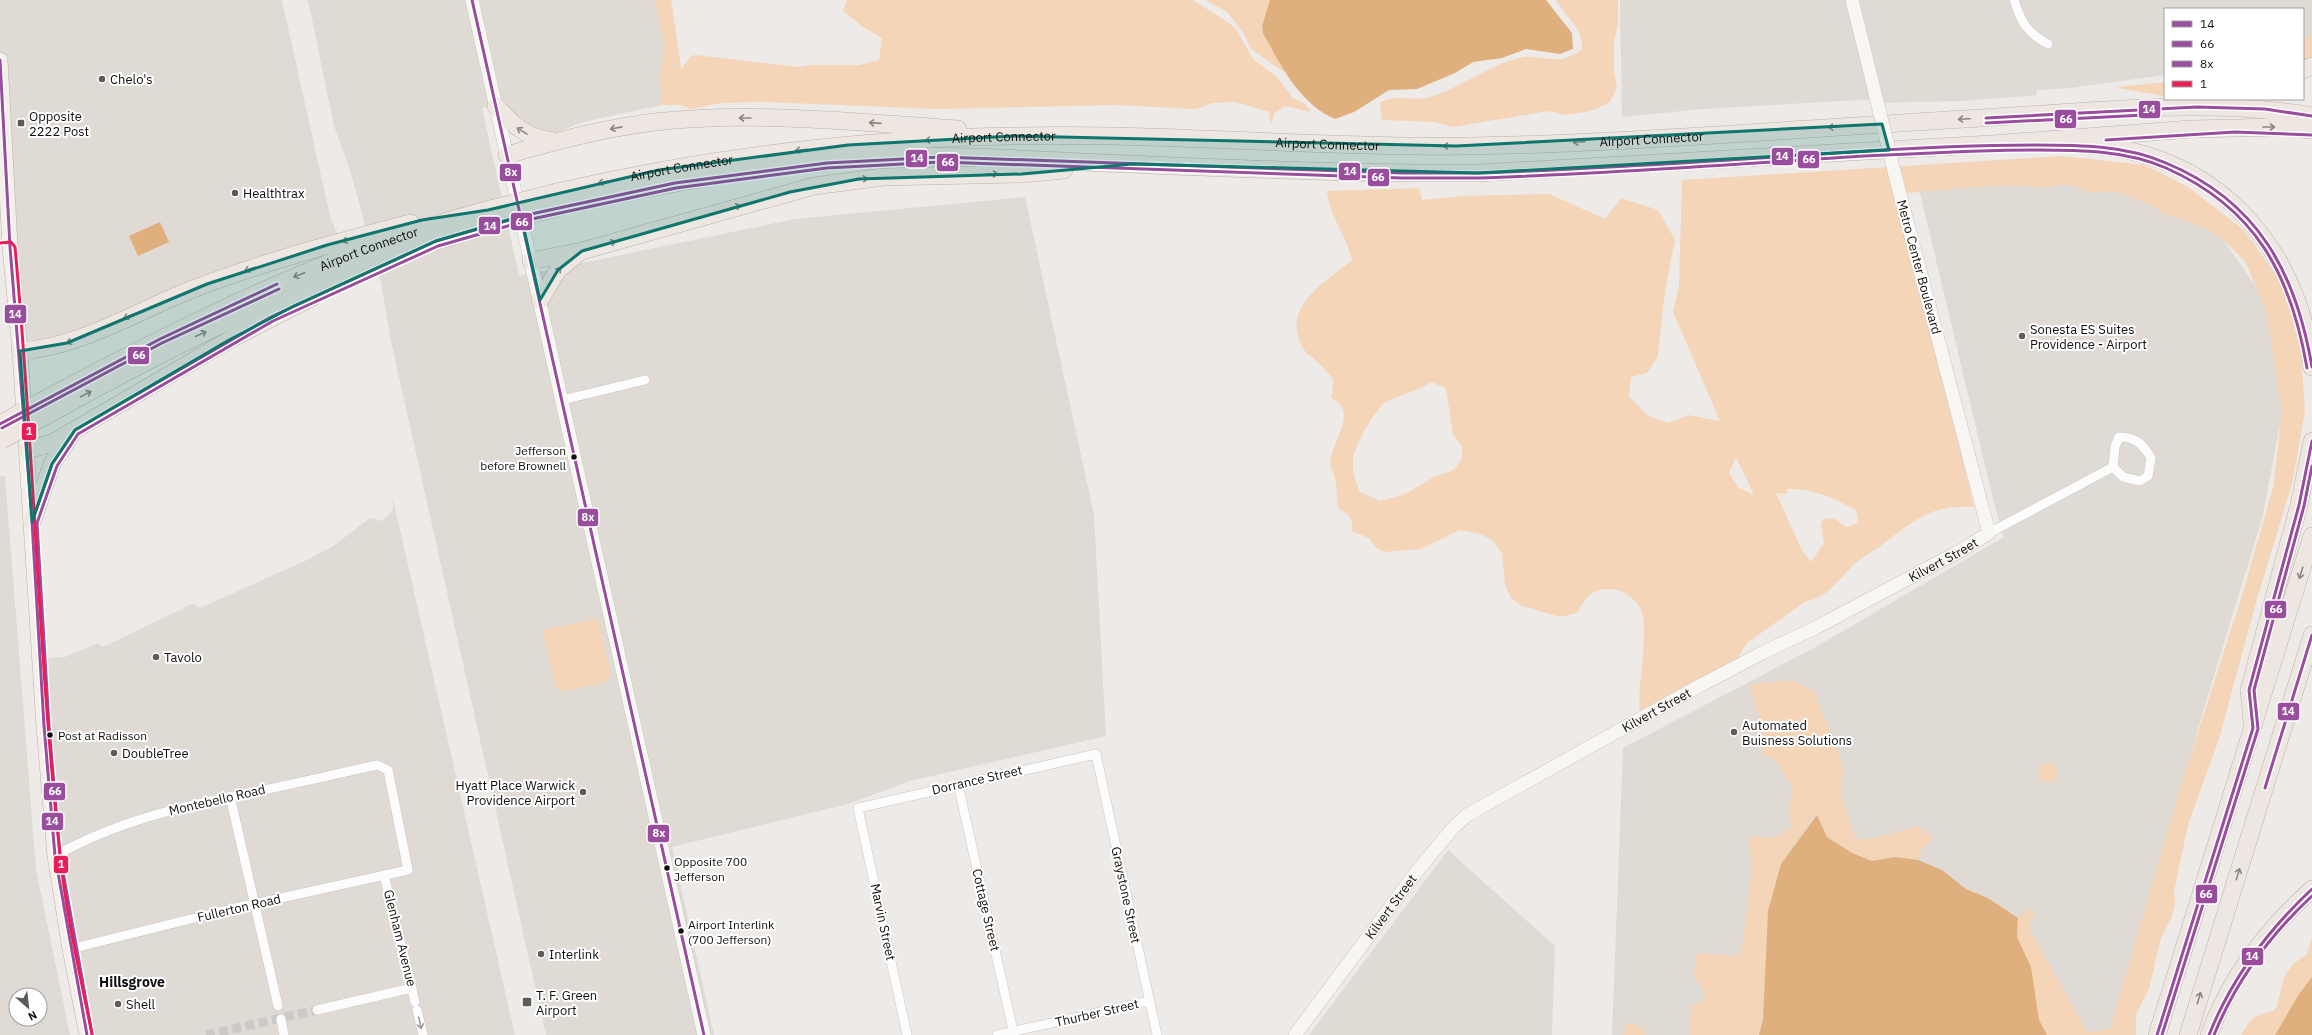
<svg xmlns="http://www.w3.org/2000/svg" width="2312" height="1035" font-family="'IBM Plex Sans',sans-serif">
<style>
.built{fill:#e0dad4;fill-rule:evenodd}
.green{fill:#f5d5b8;fill-rule:evenodd}
.water{fill:#dfaf7e}
.lines{fill:none;stroke-linecap:round;stroke-linejoin:round}
.street-tunnel{stroke:#ccc9c7;stroke-width:9;stroke-dasharray:9 4.5;stroke-linecap:butt}
.street-casing{stroke:#c9c7c6;stroke-width:10}
.secondary-casing{stroke:#c9c7c6;stroke-width:14}
.primary-casing{stroke:#bab2aa;stroke-width:16}
.highway-casing{stroke:#bab2aa;stroke-width:18}
.street{stroke:#fcfcfc;stroke-width:9}
.secondary{stroke:#f8f6f3;stroke-width:13}
.primary{stroke:#f4efeb;stroke-width:15}
.highway{stroke:#eee7e1;stroke-width:17}
.secondary-bridge-casing{stroke:#c9c7c6;stroke-width:14;stroke-linecap:butt}
.highway-bridge-casing{stroke:#bab2aa;stroke-width:18;stroke-linecap:butt}
.secondary-bridge{stroke:#f8f6f3;stroke-width:13}
.highway-bridge{stroke:#eee7e1;stroke-width:17}
.bus-1-casing{stroke:#fff;stroke-width:6}
.bus-2-casing{stroke:#fff;stroke-width:6}
.bus-3-casing{stroke:#fff;stroke-width:6}
.bus-4-casing{stroke:#fff;stroke-width:6}
.bus-1{stroke:#994d9d;stroke-width:3}
.bus-2{stroke:#994d9d;stroke-width:3}
.bus-3{stroke:#994d9d;stroke-width:3}
.bus-4{stroke:#ea1d57;stroke-width:3}
.oneway{stroke:#8a8682}
.oneway2{stroke:#9e9d9d}
.marked{fill:#0f766e;fill-opacity:0.2;stroke:#0f766e;stroke-width:3;stroke-linejoin:round}
.poi-dot{fill:#5d5c5a;stroke:#fff;stroke-width:1.5}
.bus-dot{fill:#100f0e;stroke:#fff;stroke-width:1.5}
.labels{text-anchor:middle;dominant-baseline:central;stroke-width:4;stroke-linejoin:round;paint-order:stroke}
.bus-label{font-size:12px;fill:#100f0e;stroke:#fff;text-anchor:start}
.poi-label{font-size:13px;fill:#100f0e;stroke:#fff;text-anchor:start}
.street-label{font-size:13px;fill:#100f0e;stroke:#fff}
.neighbourhood-label{font-size:14px;font-weight:bold;fill:#100f0e;stroke:#fff}
.line-badge{stroke:#fff;stroke-width:1.5}
.badge-label{font-size:11px;text-anchor:middle;font-weight:bold;fill:#fff}
</style>
<rect width="100%" height="100%" fill="#edeae8"/>
<!-- built -->
<g class="built">
<path d="M0 0H282L330 216 339 238 66 341 18 347 0 135Z"/>
<path d="M308 0H671L681 70 659 79 663 91 661 94 662 105 583 122 552 134H533L500 105 482 108 519 276 795 219 1025 197 1094 515 1106 736 910 781 848 804 672 847 714 1035H546L392 346 381 283 350 170 334 126Z"/>
<path d="M1620 0H2312V35L2303 40V9H2165V75L2071 88 2036 90 2037 95 1963 101 1879 103 1875 99 1703 109 1622 117Z"/>
<path d="M2036 160 2210 221 2269 305 2285 399 2262 519 2203 712 2110 1030 2088 1033 2028 927 1988 898 1966 889 1942 870 1760 1035H1612L1623 748 1814 648 2004 537 1994 503 1915 172Z"/>
<path d="M5 476 36 869 70 1035H0V477ZM16 995H40V1019H16Z"/>
<path d="M392 495 515 1035H85L70 958 41 658 65 657 98 643 103 647 192 604 200 608 305 561 332 547 370 518 383 521 393 510Z"/>
<path d="M1448 850 1555 946 1552 1035H1309Z"/>
</g>
<!-- green -->
<g class="green">
<path d="M654 0H671L681 69 691 56 696 55 799 67 811 65H859L879 60 882 38 863 27 843 11 847 0H1193L1229 23 1236 29 1253 59 1277 77 1293 98 1305 104 1311 112 1285 106 1274 114 1271 126 1269 112 1235 102 1212 103 1196 109 1115 105 936 109 764 102 721 103 691 109 681 105H662L661 94 663 91 659 79 665 46Z"/>
<path d="M1206 0H1270L1262 26 1263 33 1285 73 1251 49 1243 32 1227 12Z"/>
<path d="M1556 0H1618V21L1614 43V72L1617 87 1610 102 1591 111 1565 115 1549 111 1453 127 1434 122 1382 120 1380 103C1394 93 1413 102 1430 97 1461 88 1487 66 1519 58 1534 54 1548 61 1562 59 1568 58 1576 53 1582 50 1584 27 1565 18 1556 0Z"/>
<path d="M2312 35V62L2303 67V40Z"/>
<path d="M2165 82V96L2118 88V87Z"/>
<path d="M2062 156 2145 165 2188 187 2244 230 2288 292 2305 352 2302 365 2305 412 2292 484 2257 599 2219 739 2188 825 2174 892 2175 903 2172 917 2161 938 2149 989 2136 1015V1035H2019L2031 967 2017 937 2018 918 2026 911V908L2035 912 2028 927 2088 1033 2110 1029 2181 785 2243 592 2273 488 2282 412 2266 310 2245 261 2222 239 2209 230 2179 218 2166 215 2149 204 2119 192H2090L2073 185H2055L2047 188 2018 185 1958 188 1899 194 1974 507C1929 504 1913 522 1879 547 1870 553 1861 558 1853 565 1840 579 1826 599 1806 601L1747 643 1735 662 1640 715C1637 682 1647 649 1643 617 1641 602 1625 590 1611 589 1591 588 1586 598 1577 613L1560 617 1522 606 1511 598 1505 585 1502 553 1493 541 1480 534 1460 530 1421 549 1384 552 1376 548 1369 538 1352 531C1354 518 1348 514 1338 508 1337 498 1337 485 1334 475 1333 471 1330 467 1330 463 1331 442 1360 410 1331 398L1334 381C1328 372 1320 364 1312 357 1309 355 1306 354 1305 351 1277 308 1325 283 1352 260 1347 236 1329 216 1327 191L1419 188 1422 200 1462 196 1549 194 1605 219 1621 198 1658 210 1675 240 1665 291 1658 356 1647 373 1631 377 1629 396 1648 416 1669 423 1688 415 1720 421 1673 312 1679 287 1682 180ZM1431 382 1446 388 1453 435 1462 446V458L1454 470 1434 477 1403 495 1380 501 1360 492C1355 480 1352 472 1353 459 1354 448 1376 407 1386 402 1401 394 1417 392 1431 382ZM1736 457 1754 495 1739 488 1729 473ZM1787 489C1812 488 1835 498 1856 510L1858 523 1847 527 1833 518 1823 519 1821 525 1824 543 1811 562 1802 550 1776 493 1787 494Z"/>
<path d="M598 618 610 671 609 678 603 683 566 691H560L555 685 543 630Z"/>
<path d="M1791 680 1814 691 1843 767 1841 797 1856 840 1880 837 1917 826 1933 838 1921 850 1918 860 1895 857 1872 861 1852 853 1827 837 1817 815 1813 818 1781 864 1768 911 1763 1020 1759 1035H1689L1691 1006 1702 1002 1705 993 1694 976 1696 953 1734 956 1741 954 1752 871 1749 836 1775 838 1791 828 1789 803 1793 787 1773 758 1762 755C1766 732 1756 706 1749 685Z"/>
<circle cx="2048" cy="773" r="10"/>
<path d="M2312 937V977L2299 994 2275 1035H2241L2250 1021 2260 1014 2273 1011 2277 1007 2284 977 2293 964 2307 954Z"/>
<path d="M1628 1023 1636 1025 1646 1032 1645 1035H1624L1625 1026Z"/>
</g>
<!-- water -->
<g class="water">
<path d="M1270 0H1546L1572 33 1573 49 1560 54 1526 49 1502 58 1473 62 1455 73 1417 89 1389 90 1354 112 1335 119C1299 103 1281 66 1263 33L1262 26Z"/>
<path d="M160 222 169 242 138 256 129 236Z"/>
<path d="M1817 815 1827 837 1852 853 1872 861 1895 857 1918 860 1942 870 1966 889 1988 898 2018 918 2017 937 2031 967 2039 1020 2047 1035H1759L1763 1020 1768 911 1781 864Z"/>
<path d="M2312 977V1035H2275L2299 994Z"/>
</g>
<g class="lines">
<!-- street-tunnel -->
<path class="street-tunnel" d="M206 1035 317 1010"/>
<!-- street casing -->
<g class="street-casing">
<g id="street">
<path d="M2014 0C2021 22 2027 33 2048 44"/>
<path d="M562 400 645 380"/>
<path d="M1989 533 2113 467 2123 477 2140 481 2148 476 2151 458C2143 444 2136 437 2119 437L2115 447 2113 467"/>
<path d="M958 784 1014 1035"/>
<path d="M230 796 278 1006"/>
<path d="M55 856C116 821 184 806 253 792 294 784 335 774 377 765L388 770 408 870 235 908 70 949"/>
<path d="M384 875 415 1002"/>
<path d="M317 1010 412 988"/>
<path d="M417 1010 423 1035"/>
<path d="M281 1019 284 1035"/>
<path d="M907 1035 858 808 1096 754 1157 1035"/>
<path d="M997 1035 1150 1001"/>
</g>
</g>
<!-- secondary casing -->
<g class="secondary-casing">
<g id="secondary">
<path d="M472 0 704 1035"/>
<path d="M1852 0 1876 97"/>
<path id="s1" d="M1295 1035 1417 871 1453 828 1467 815 1701 685 1762 653 1815 628 1960 551 1989 533 1895 175"/>
</g>
</g>
<!-- primary casing -->
<g class="primary-casing">
<path id="primary" d="M0 60 10 247 20 351 44 726 55 856 70 949 87 1035"/>
</g>
<!-- highway casing -->
<g class="highway-casing">
<g id="highway">
<path d="M2303 70 2312 66"/>
<path d="M496 106C513 125 527 139 554 141"/>
<path d="M2083 145C2211 149 2299 244 2312 367"/>
<path d="M507 155C556 141 605 128 655 122 755 111 858 122 958 129"/>
<path id="s2" d="M557 192C707 157 860 139 1013 136 1149 133 1284 145 1420 146 1470 147 1520 145 1570 143 1718 136 1865 125 2012 116 2108 110 2217 99 2312 116"/>
<path d="M560 207C673 181 788 161 904 157 970 155 1036 160 1103 163 1228 168 1353 174 1478 173L1992 144 2191 129 2280 127 2312 130"/>
<path d="M531 261 582 251 814 186 883 177 1022 174 1064 170"/>
<path d="M540 300 558 270 579 253"/>
<path d="M20 351C81 347 137 311 193 289 264 262 337 242 411 223"/>
<path id="s3" d="M47 398C191 321 339 248 498 207"/>
<path d="M51 413C109 381 167 350 227 322 314 281 407 248 500 222"/>
<path d="M27 450 52 443 229 340 313 297"/>
<path d="M32 522 52 464 71 435"/>
<path d="M2252 721 2249 690 2299 505 2312 441"/>
<path d="M2157 1035 2312 536"/>
<path d="M2188 1035 2312 635"/>
<path d="M2209 1035C2230 977 2266 930 2312 889"/>
</g>
</g>
<!-- street -->
<use href="#street" class="street"/>
<!-- secondary -->
<use href="#secondary" class="secondary"/>
<!-- primary -->
<use href="#primary" class="primary"/>
<!-- highway -->
<use href="#highway" class="highway"/>
<!-- secondary-bridge casing -->
<g class="secondary-bridge-casing">
<path id="secondary-bridge" d="M1876 97 1895 175"/>
</g>
<!-- highway-bridge casing -->
<g class="highway-bridge-casing">
<g id="highway-bridge">
<path d="M498 207 557 192"/>
<path d="M500 222 560 207"/>
<path d="M0 424 47 398"/>
<path d="M2 440 51 413"/>
</g>
</g>
<!-- secondary-bridge -->
<use href="#secondary-bridge" class="secondary-bridge"/>
<!-- highway-bridge -->
<use href="#highway-bridge" class="highway-bridge"/>
<!-- bus-1 casing -->
<g class="bus-1-casing">
<g id="bus-1">
<path d="M0 60 10 247 31 508"/>
<path d="M1986 118 2197 107 2265 109 2312 116"/>
<path d="M0 424 160 339 277 284"/>
<path d="M2265 788 2312 635"/>
<path d="M87 1035 55 856 44 726 32 522 52 464 75 430 271 317 436 241 531 214 675 183 827 163 941 157 1401 173H1478C1603 169 1727 160 1852 152 1912 148 1973 145 2034 145 2079 145 2125 145 2166 163 2258 201 2296 273 2312 367"/>
<path d="M2157 1035 2253 728 2249 690 2299 505 2312 441"/>
<path d="M2209 1035C2232 977 2267 931 2312 889"/>
</g>
</g>
<!-- bus-2 casing -->
<g class="bus-2-casing">
<g id="bus-2">
<path d="M1986 123 2145 115"/>
<path d="M2106 140 2235 132 2312 135"/>
<path d="M2 428 162 343 279 289"/>
<path d="M92 1034 60 855 49 726 37 523 57 466 78 434 273 321 438 246 532 219 676 188 827 168 941 162 1401 178H1478C1602 174 1725 165 1849 157 1911 154 1973 150 2035 150 2079 150 2125 150 2166 168 2256 208 2291 275 2307 368"/>
<path d="M2162 1035 2258 729 2254 690 2304 506 2312 466"/>
<path d="M2214 1035C2236 981 2269 936 2312 896"/>
</g>
</g>
<!-- bus-3 casing -->
<g class="bus-3-casing">
<path id="bus-3" d="M472 0 704 1035"/>
</g>
<!-- bus-4 casing -->
<g class="bus-4-casing">
<path id="bus-4" d="M0 243 11 242 15 247C34 449 38 652 60 854 66 914 80 974 92 1034"/>
</g>
<!-- bus-1 -->
<use href="#bus-1" class="bus-1"/>
<!-- bus-2 -->
<use href="#bus-2" class="bus-2"/>
<!-- bus-3 -->
<use href="#bus-3" class="bus-3"/>
<!-- bus-4 -->
<use href="#bus-4" class="bus-4"/>
</g>
<!-- one-way arrows -->
<defs><path id="oneway-shaft" d="M-6 0H5M1.5-3L5.5 0L1.5 3" fill="none" stroke-width="1.6" stroke-linecap="round" stroke-linejoin="round"/></defs>
<g class="oneway">
<use href="#oneway-shaft" transform="translate(745 118) rotate(-180)"/>
<use href="#oneway-shaft" transform="translate(1964 119) rotate(177)"/>
<use href="#oneway-shaft" transform="translate(875 123) rotate(-176)"/>
<use href="#oneway-shaft" transform="translate(1834 127) rotate(177)"/>
<use href="#oneway-shaft" transform="translate(2269 127)"/>
<use href="#oneway-shaft" transform="translate(616 128) rotate(169)"/>
<use href="#oneway-shaft" transform="translate(522 131) rotate(-148)"/>
<use href="#oneway-shaft" transform="translate(931 140) rotate(177)"/>
<use href="#oneway-shaft" transform="translate(1579 142) rotate(177)"/>
<use href="#oneway-shaft" transform="translate(1449 146) rotate(180)"/>
<use href="#oneway-shaft" transform="translate(801 150) rotate(174)"/>
<use href="#oneway-shaft" transform="translate(992 174)"/>
<use href="#oneway-shaft" transform="translate(862 179) rotate(-6)"/>
<use href="#oneway-shaft" transform="translate(604 182) rotate(168)"/>
<use href="#oneway-shaft" transform="translate(735 207) rotate(-16)"/>
<use href="#oneway-shaft" transform="translate(348 240) rotate(165)"/>
<use href="#oneway-shaft" transform="translate(610 243) rotate(-16)"/>
<use href="#oneway-shaft" transform="translate(250 269) rotate(161)"/>
<use href="#oneway-shaft" transform="translate(557 272) rotate(-49)"/>
<use href="#oneway-shaft" transform="translate(299 275) rotate(158)"/>
<use href="#oneway-shaft" transform="translate(129 316) rotate(157)"/>
<use href="#oneway-shaft" transform="translate(201 334) rotate(-25)"/>
<use href="#oneway-shaft" transform="translate(72 341) rotate(160)"/>
<use href="#oneway-shaft" transform="translate(86 394) rotate(-28)"/>
<use href="#oneway-shaft" transform="translate(2301 573) rotate(107)"/>
<use href="#oneway-shaft" transform="translate(2238 874) rotate(-73)"/>
<use href="#oneway-shaft" transform="translate(2199 998) rotate(-73)"/>
</g>
<use class="oneway2" href="#oneway-shaft" transform="translate(420 1023) rotate(77)"/>
<!-- marked area -->
<path class="marked" d="M1882 124 1889 150 1478 173 1133 164 1022 174 859 179 790 192 582 251 558 270 540 300 521 216 436 241 294 306 229 340 75 430 52 464 32 522 20 351 67 343 207 284 327 245 422 220 488 210 659 170 848 145 1013 136 1456 146Z"/>
<!-- markers -->
<g class="poi-dot">
<circle cx="102" cy="79" r="4"/>
<rect x="17" y="119" width="8" height="8" rx="2"/>
<circle cx="235" cy="193" r="4"/>
<circle cx="2022" cy="336" r="4"/>
<circle cx="156" cy="657" r="4"/>
<circle cx="1734" cy="732" r="4"/>
<circle cx="114" cy="753" r="4"/>
<circle cx="583" cy="792" r="4"/>
<circle cx="541" cy="954" r="4"/>
<rect x="522" y="997" width="10" height="10" rx="2"/>
<circle cx="118" cy="1004" r="4"/>
</g>
<g class="bus-dot">
<circle cx="574" cy="457" r="3.5"/>
<circle cx="50" cy="735" r="3.5"/>
<circle cx="667" cy="868" r="3.5"/>
<circle cx="681" cy="931" r="3.5"/>
</g>
<g class="labels">
<!-- bus labels -->
<g class="bus-label">
<text x="566" y="450" text-anchor="end">Jefferson<tspan x="566" dy="15">before Brownell</tspan></text>
<text x="58" y="735">Post at Radisson</text>
<text x="674" y="861">Opposite 700<tspan x="674" dy="15">Jefferson</tspan></text>
<text x="688" y="924">Airport Interlink<tspan x="688" dy="15">(700 Jefferson)</tspan></text>
</g>
<!-- poi labels -->
<g class="poi-label">
<text x="110" y="79">Chelo's</text>
<text x="29" y="116">Opposite<tspan x="29" dy="15">2222 Post</tspan></text>
<text x="243" y="193">Healthtrax</text>
<text x="2030" y="329">Sonesta ES Suites<tspan x="2030" dy="15">Providence - Airport</tspan></text>
<text x="164" y="657">Tavolo</text>
<text x="1742" y="725">Automated<tspan x="1742" dy="15">Buisness Solutions</tspan></text>
<text x="122" y="753">DoubleTree</text>
<text x="575" y="785" text-anchor="end">Hyatt Place Warwick<tspan x="575" dy="15">Providence Airport</tspan></text>
<text x="549" y="954">Interlink</text>
<text x="536" y="995">T. F. Green<tspan x="536" dy="15">Airport</tspan></text>
<text x="126" y="1004">Shell</text>
</g>
<!-- street labels -->
<g class="street-label">
<text stroke="none"><textPath href="#s2" startOffset="451">Airport Connector</textPath></text>
<text stroke="none"><textPath href="#s2" startOffset="1099">Airport Connector</textPath></text>
<text stroke="none"><textPath href="#s2" startOffset="775">Airport Connector</textPath></text>
<text stroke="none"><textPath href="#s2" startOffset="127">Airport Connector</textPath></text>
<text stroke="none"><textPath href="#s3" startOffset="355">Airport Connector</textPath></text>
<text transform="translate(1919 267) rotate(75)">Metro Center Boulevard</text>
<text stroke="none"><textPath href="#s1" startOffset="820">Kilvert Street</textPath></text>
<text stroke="none"><textPath href="#s1" startOffset="496">Kilvert Street</textPath></text>
<text transform="translate(977 780) rotate(-13)">Dorrance Street</text>
<text transform="translate(217 800) rotate(-13)">Montebello Road</text>
<text transform="translate(1126 895) rotate(78)">Graystone Street</text>
<text stroke="none"><textPath href="#s1" startOffset="160">Kilvert Street</textPath></text>
<text transform="translate(239 908) rotate(-13)">Fullerton Road</text>
<text transform="translate(986 910) rotate(77)">Cottage Street</text>
<text transform="translate(883 922) rotate(78)">Marvin Street</text>
<text transform="translate(400 938) rotate(76)">Glenham Avenue</text>
<text transform="translate(1097 1013) rotate(-13)">Thurber Street</text>
</g>
<!-- neighbourhood labels -->
<g class="neighbourhood-label">
<text x="132" y="982">Hillsgrove</text>
</g>
</g>
<g class="line-badge">
<rect x="2138" y="100" width="23" height="19" rx="4" fill="#994d9d"/>
<rect x="2054" y="109" width="23" height="20" rx="4" fill="#994d9d"/>
<rect x="1771" y="147" width="23" height="19" rx="4" fill="#994d9d"/>
<rect x="905" y="149" width="23" height="19" rx="4" fill="#994d9d"/>
<rect x="1797" y="150" width="23" height="19" rx="4" fill="#994d9d"/>
<rect x="936" y="153" width="23" height="19" rx="4" fill="#994d9d"/>
<rect x="1338" y="162" width="23" height="19" rx="4" fill="#994d9d"/>
<rect x="499" y="163" width="23" height="19" rx="4" fill="#994d9d"/>
<rect x="1367" y="168" width="23" height="19" rx="4" fill="#994d9d"/>
<rect x="510" y="212" width="23" height="19" rx="4" fill="#994d9d"/>
<rect x="478" y="216" width="23" height="19" rx="4" fill="#994d9d"/>
<rect x="4" y="304" width="23" height="20" rx="4" fill="#994d9d"/>
<rect x="127" y="346" width="23" height="19" rx="4" fill="#994d9d"/>
<rect x="21" y="422" width="16" height="19" rx="4" fill="#ea1d57"/>
<rect x="577" y="508" width="22" height="19" rx="4" fill="#994d9d"/>
<rect x="2264" y="600" width="23" height="19" rx="4" fill="#994d9d"/>
<rect x="2277" y="702" width="23" height="19" rx="4" fill="#994d9d"/>
<rect x="43" y="782" width="23" height="19" rx="4" fill="#994d9d"/>
<rect x="41" y="812" width="23" height="19" rx="4" fill="#994d9d"/>
<rect x="647" y="824" width="23" height="19" rx="4" fill="#994d9d"/>
<rect x="53" y="855" width="16" height="19" rx="4" fill="#ea1d57"/>
<rect x="2195" y="884" width="23" height="20" rx="4" fill="#994d9d"/>
<rect x="2241" y="947" width="23" height="19" rx="4" fill="#994d9d"/>
</g>
<g class="badge-label">
<text x="2149" y="113">14</text>
<text x="2066" y="123">66</text>
<text x="1782" y="160">14</text>
<text x="917" y="162">14</text>
<text x="1809" y="163">66</text>
<text x="948" y="166">66</text>
<text x="1350" y="175">14</text>
<text x="511" y="176">8x</text>
<text x="1378" y="181">66</text>
<text x="522" y="226">66</text>
<text x="490" y="230">14</text>
<text x="15" y="318">14</text>
<text x="139" y="359">66</text>
<text x="29" y="435">1</text>
<text x="588" y="521">8x</text>
<text x="2276" y="613">66</text>
<text x="2288" y="715">14</text>
<text x="55" y="795">66</text>
<text x="52" y="825">14</text>
<text x="659" y="837">8x</text>
<text x="61" y="868">1</text>
<text x="2206" y="898">66</text>
<text x="2252" y="960">14</text>
</g>
<!-- legend -->
<rect x="2164" y="8" width="140" height="92" fill="#ffffff" stroke="#9f9f9f"/>
<rect x="2172" y="21" width="20" height="6" fill="#994d9d" stroke="#9f9f9f"/>
<text x="2200" y="28" font-size="12" fill="#100f0e">14</text>
<rect x="2172" y="41" width="20" height="6" fill="#994d9d" stroke="#9f9f9f"/>
<text x="2200" y="48" font-size="12" fill="#100f0e">66</text>
<rect x="2172" y="61" width="20" height="6" fill="#994d9d" stroke="#9f9f9f"/>
<text x="2200" y="68" font-size="12" fill="#100f0e">8x</text>
<rect x="2172" y="81" width="20" height="6" fill="#ea1d57" stroke="#9f9f9f"/>
<text x="2200" y="88" font-size="12" fill="#100f0e">1</text>
<!-- north arrow -->
<g transform="translate(28 1007) rotate(152)"><circle r="19" fill="#ffffff" stroke="#9f9f9f"/>
<path d="M0-3L7 15L0 10L-7 15Z" fill="#5d5c5a"/>
<text y="-6" font-size="11" font-weight="bold" text-anchor="middle" fill="#100f0e">N</text>
</g>
</svg>
